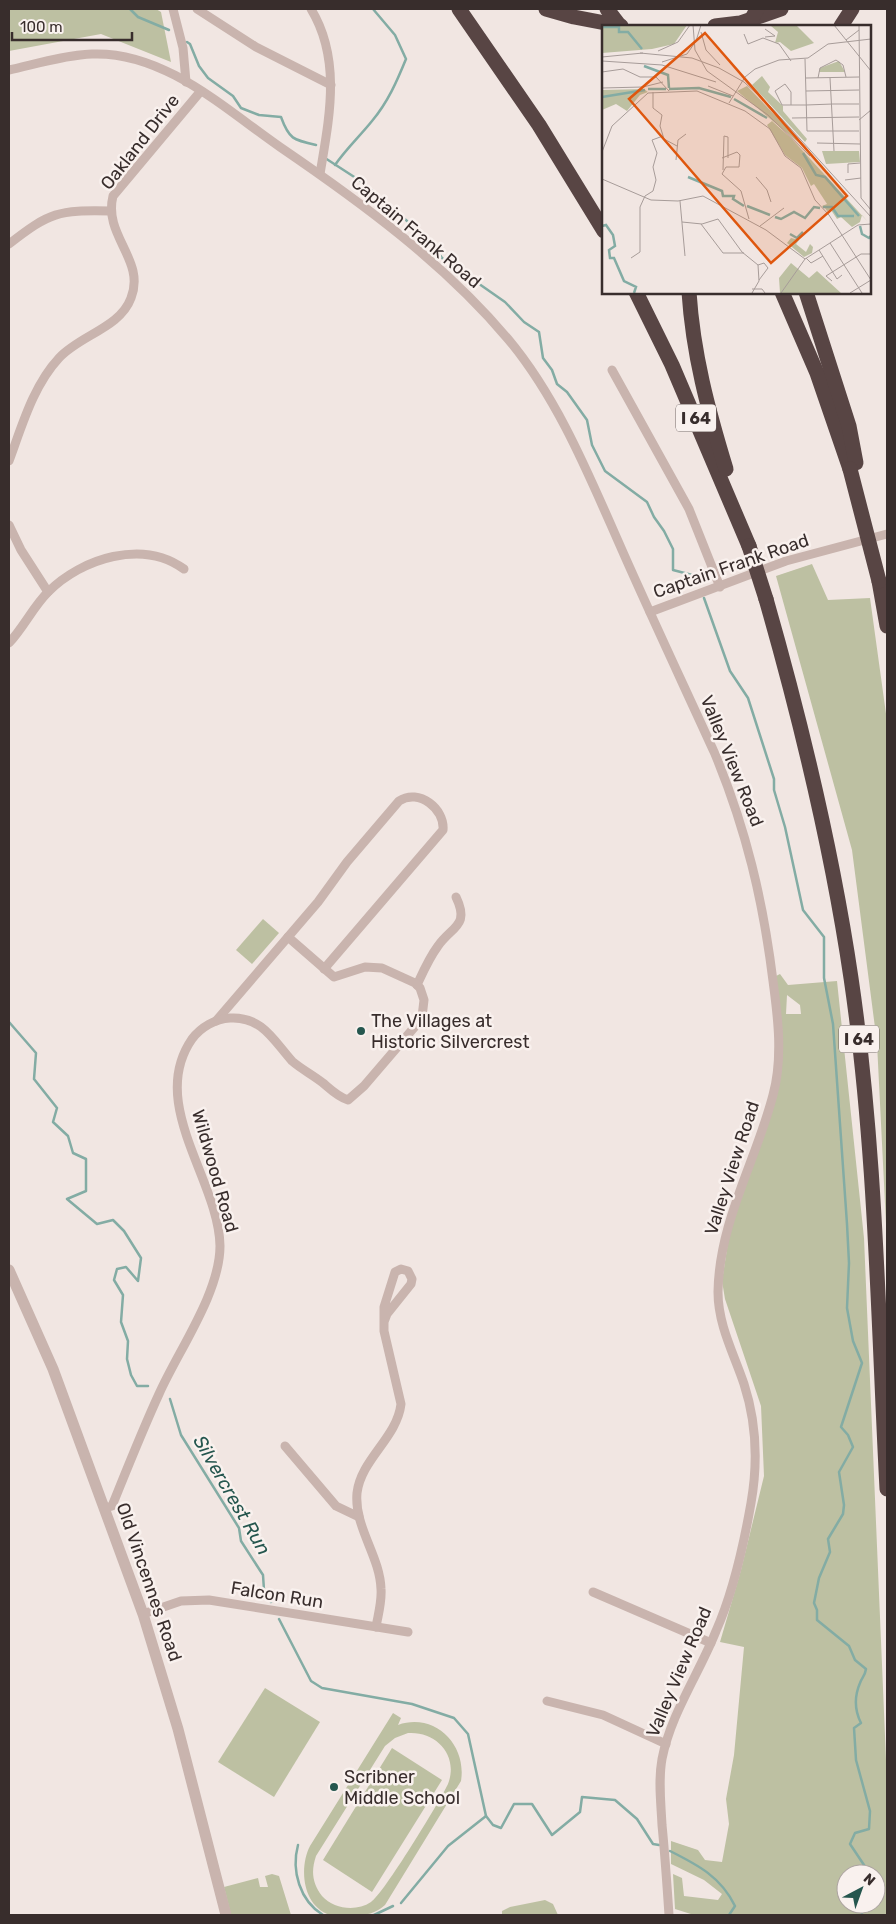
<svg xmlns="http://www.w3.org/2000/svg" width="896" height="1924" font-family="Rubik,sans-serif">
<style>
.green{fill:#bdc0a2;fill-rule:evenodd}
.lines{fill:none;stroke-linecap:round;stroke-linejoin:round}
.stream{stroke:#83aca4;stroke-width:2.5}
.minor{stroke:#c9b4ae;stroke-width:9}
.tertiary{stroke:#c9b4ae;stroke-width:11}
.motorway{stroke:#584544;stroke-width:15}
.motorway-bridge{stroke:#584544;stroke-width:15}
.poi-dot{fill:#25564e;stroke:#f9f1ee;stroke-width:2}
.labels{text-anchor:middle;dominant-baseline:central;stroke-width:5;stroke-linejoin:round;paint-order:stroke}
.shield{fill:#f9f1ee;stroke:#726866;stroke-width:1}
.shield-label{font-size:16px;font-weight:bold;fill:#382d2c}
.street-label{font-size:18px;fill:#382d2c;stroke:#f9f1ee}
.poi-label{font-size:18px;fill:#382d2c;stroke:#f9f1ee;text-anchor:start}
.water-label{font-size:19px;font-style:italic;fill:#25564e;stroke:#f9f1ee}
.inset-river{fill:none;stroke:#83aca4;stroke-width:2.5}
.inset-road{fill:none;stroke:#a79c99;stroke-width:1}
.view{fill:#df570e;fill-opacity:0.15;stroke:#df570e;stroke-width:2.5}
.inset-edge{fill:none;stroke:#382d2c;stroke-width:2.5}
</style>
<rect width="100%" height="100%" fill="#f1e6e2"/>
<!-- green -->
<g class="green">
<path d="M9 9H156L161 12 171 62 101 34 9 51Z"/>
<path d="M812 564 828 600 870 598 887 721V1244L877 1043 852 850 776 576Z"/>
<path d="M263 919 279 933 252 964 236 950Z"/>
<path d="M780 974 788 985 837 981 864 1238 887 1783V1915H694L675 1909 673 1874 682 1878 684 1896 718 1900 722 1894 704 1880 671 1864V1841L698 1850 705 1860 722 1862 729 1824 726 1799 734 1755 744 1647 720 1642 741 1570 764 1476 761 1406 725 1299 722 1281 731 1223 774 1104 776 976ZM787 995 800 1005 801 1014H786ZM846 1874H876V1904H846Z"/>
<path d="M265 1688 320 1722 274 1797 218 1762Z"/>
<path d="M393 1713 401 1718 398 1725C435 1712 467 1745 461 1781L385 1905C375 1914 367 1915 353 1915 346 1915 337 1917 330 1915 302 1906 299 1867 310 1846ZM408 1733C436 1731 459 1755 448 1784 440 1801 383 1895 371 1902 356 1912 334 1909 322 1896 312 1883 311 1871 316 1856L385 1746 395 1738Z"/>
<path d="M392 1748 442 1780 372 1892 323 1860Z"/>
<path d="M272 1874 279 1876 291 1915H231L224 1887 258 1878 260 1887H268L265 1876Z"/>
<path d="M545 1900 553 1904 558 1915H502V1911L510 1907Z"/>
</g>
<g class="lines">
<!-- stream -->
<g class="stream">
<path d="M130 9 138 17 169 30"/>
<path d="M187 42 190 44 199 66 208 78 233 96 241 108 259 115 281 117C289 139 293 140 316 145"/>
<path d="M325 158 362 182 429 240 442 258 505 302 524 322 539 332 543 358 552 370 557 384 567 392 587 420 592 445 605 471 647 502 654 517 664 531 673 549V570L696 576 698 581"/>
<path d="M335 165C346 149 360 136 372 121 388 102 397 81 406 59L395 35 373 9"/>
<path d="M704 598 730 671 748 698 774 779V790L785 827 803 910 824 937V978L833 1024 847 1224 849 1263 847 1308 853 1341 862 1363 841 1427 848 1435 853 1447 839 1472 844 1505 843 1514 828 1539 830 1552 819 1578 814 1603 817 1610V1620L849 1646 855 1660 866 1669C865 1676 862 1677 860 1683 854 1697 855 1711 861 1723L854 1728 856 1760 870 1811 869 1829 855 1833 850 1844 870 1874"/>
<path d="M9 1022 36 1053 34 1079 57 1108 53 1122 68 1136 73 1153 86 1159V1191L67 1199 97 1224 113 1220 124 1231 141 1258 138 1281 126 1267 117 1269 114 1280 123 1295 121 1322 128 1341 127 1359 131 1375 137 1386H148"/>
<path d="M170 1399 181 1435 239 1528 241 1541 263 1575 264 1590 271 1602"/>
<path d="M279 1619 311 1681 322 1688 412 1704 454 1718 468 1734 486 1816 493 1825 501 1828 514 1804H532L552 1835 580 1812 582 1797 615 1800 637 1819 653 1844 659 1845"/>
<path d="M298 1845C291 1871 300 1901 323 1915"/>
<path d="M670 1851C698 1865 721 1877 735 1906L729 1915"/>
<path d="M401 1903 448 1846 486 1816"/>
<path d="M861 1904 862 1915"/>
<path d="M374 1915 393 1906"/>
</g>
<!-- minor -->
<g class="minor">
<path d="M173 9 183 48 186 82"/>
<path d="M197 9 256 47 331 85"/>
<path d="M311 9C342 60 329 119 320 174"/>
<path d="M9 70C36 64 65 55 92 54 164 51 225 109 280 147 362 203 444 263 508 339 559 400 590 478 622 550 652 618 684 686 715 754 746 829 763 900 773 981 778 1018 783 1058 773 1095 756 1161 719 1222 718 1292 718 1325 734 1354 744 1384 757 1424 758 1463 751 1503 744 1543 732 1595 716 1631 699 1674 671 1713 662 1759 658 1781 661 1803 662 1825 665 1855 667 1885 669 1915"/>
<path d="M9 244C50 212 58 210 110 211"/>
<path d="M612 370 689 509 720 587"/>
<path d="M9 461C22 426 33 386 59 358 80 335 120 328 131 298 146 260 103 236 113 196L200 92"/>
<path d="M9 525 21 550 48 592"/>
<path d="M650 612 786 561 887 534"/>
<path d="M9 643C24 627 33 607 48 592 82 558 143 539 184 569"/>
<path d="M417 985C423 972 429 958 438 946 452 926 470 926 456 897"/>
<path d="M216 1021 318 902 347 862 399 801C419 788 445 809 443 830L324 969"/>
<path d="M285 1446 336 1506 359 1517"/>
<path d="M105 1508 112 1506C127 1469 142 1431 159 1394 178 1351 220 1293 220 1246 219 1180 147 1104 192 1039 201 1027 215 1019 230 1018 262 1016 274 1041 292 1061 301 1069 313 1075 323 1083 330 1089 338 1097 348 1100L364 1086 418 1023 422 1017 424 1000 420 988 415 983 382 968 365 967 334 977 288 937"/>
<path d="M593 1592 711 1643"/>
<path d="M143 1614 181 1601 209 1600 408 1632"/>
<path d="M376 1627C378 1615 382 1602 381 1589 380 1556 354 1527 357 1493 361 1459 397 1438 401 1404L384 1331V1307L395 1272 401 1269 408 1271 412 1279 411 1284 387 1314 384 1322"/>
<path d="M547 1701 603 1715 666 1744"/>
</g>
<!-- tertiary -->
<path class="tertiary" d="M9 1270 53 1369 143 1614 178 1729 226 1915"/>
<!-- motorway -->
<g class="motorway">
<path d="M459 9 539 125 604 231"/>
<path d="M546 9 574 17 621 26"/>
<path d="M715 26 740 23 781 9"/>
<path d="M841 26 852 9"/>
<path d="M636 292 672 365 749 546"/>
<path d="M689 292C693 354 708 410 726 469"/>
<path d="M782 292 817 373 850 469"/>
<path d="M806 292 849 426 856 463"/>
<path d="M879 581 887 626"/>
<path d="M766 599C802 725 832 849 851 978 876 1147 878 1319 887 1489"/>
</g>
<!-- motorway-bridge -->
<g class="motorway-bridge">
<path d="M607 9 620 26"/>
<path d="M748 26 757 9"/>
<path d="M850 469 879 581"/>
<path d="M749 546 766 599"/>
</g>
</g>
<!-- markers -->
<g class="poi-dot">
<circle cx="361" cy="1031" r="5"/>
<circle cx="334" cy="1787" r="5"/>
</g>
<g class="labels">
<!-- shield labels -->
<g class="shield">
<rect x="676" y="404.5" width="40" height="27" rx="4"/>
<rect x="839" y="1025.5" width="40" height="27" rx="4"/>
</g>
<g class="shield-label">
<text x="696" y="418">I 64</text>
<text x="859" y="1039">I 64</text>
</g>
<!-- street labels -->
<g class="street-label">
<text transform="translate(140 142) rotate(-52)">Oakland Drive</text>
<text transform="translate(416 232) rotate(40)">Captain Frank Road</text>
<text transform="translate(731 566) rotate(-19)">Captain Frank Road</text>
<text transform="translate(732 761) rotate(68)">Valley View Road</text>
<text transform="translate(732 1168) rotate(-72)">Valley View Road</text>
<text transform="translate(215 1171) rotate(74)">Wildwood Road</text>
<text transform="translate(149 1582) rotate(71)">Old Vincennes Road</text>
<text transform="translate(277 1595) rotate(9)">Falcon Run</text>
<text transform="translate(679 1672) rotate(-67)">Valley View Road</text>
</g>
<!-- poi labels -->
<g class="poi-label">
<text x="371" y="1021">The Villages at<tspan x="371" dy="21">Historic Silvercrest</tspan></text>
<text x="344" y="1777">Scribner<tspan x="344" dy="21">Middle School</tspan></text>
</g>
<!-- water labels -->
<g class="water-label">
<text transform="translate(232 1495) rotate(60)">Silvercrest Run</text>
</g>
</g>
<!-- overview -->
<g transform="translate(602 25)">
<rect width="269" height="269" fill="#f1e6e2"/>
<path d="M0 0H85L72 19 50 24 0 28ZM194 0 212 18 189 26 178 17 173 18 176 7 169 1ZM237 36 243 47H217L218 43ZM160 51 168 62 166 67 181 81V86L205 114 203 117 150 60ZM145 61 209 128 135 66ZM42 64 46 67 38 70 25 86 14 79 0 85V65ZM170 96 189 113 266 197 260 190 258 197 250 202 239 192 235 194 229 185 225 186 223 183 228 182 221 183 220 181 225 179 212 159 209 161 200 143 183 130 165 100ZM220 126H257L258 137 224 139ZM189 213 197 215 194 219 204 227 208 219 211 222 210 228 202 232 185 218ZM189 238 207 253 215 246 239 268H178L177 253Z" fill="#bdc0a2"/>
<path class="inset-river" d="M0 2H17V7H26L40 24M42 41 66 50 67 63M46 64H64M67 64 97 63 129 72M0 72 43 65M132 74 165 93M201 128 214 150 223 152 257 191M86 152 120 166 121 171H132L131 174 142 181M145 181 168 190M221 182H230L236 191H252M173 192 179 194 192 187 203 193 212 182 218 183M0 201 4 200 11 210 13 221 7 225 8 233H12L22 256 34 262 32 268M258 201 260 209 267 213 269 211M188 209 195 213 201 207"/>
<path class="inset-road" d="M91 0 93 25 105 46 166 90 208 131M232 0 269 46M257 0 259 173 269 185M99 7 104 25 118 40M142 9 146 19 161 13 177 19 189 36M163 12 173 11 163 4M244 15 257 5M56 26 76 17 88 0M38 28 90 33 117 43 142 57 168 81 269 192M0 32 41 28M203 34 205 106H257M0 36 60 40 114 57M60 37 85 29 94 16 99 0M0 47 21 44 38 52H54L67 66M204 53 257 52M216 53 218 43 234 35 241 40 244 52M228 53 232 126M106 61 131 71M0 63 41 62 61 57M204 66 257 65M51 67V83L60 90 58 101 62 114 75 121M127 78 143 52 153 44 177 35 206 33 226 19 269 14M189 80V67L183 59 173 66 180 80H204L231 79H257M190 93 257 92M257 95 269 85M215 118 258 119M0 127 10 101 46 68 95 66 143 86 168 104 183 131 199 143 213 175 227 190 269 255M120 133 135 127 138 130 137 142H124L120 149 139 166 147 194M74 135 76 115 84 109M121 145 122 111 126 112V133M246 148V139L258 138M154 152 165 165 169 177M0 154 49 175 76 176 101 171 164 205 203 234M243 155 259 153M78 176 83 231M80 197 100 199 116 194 140 227 156 240M99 199 121 228H142M158 201 182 183M228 218 260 268M217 225 235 254 240 250M29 233 38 227V182L43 171 51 166 54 155 51 142 55 128 50 115 61 111M204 233 209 238 221 231M156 240 162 238 166 243 157 255M230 256 224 251 259 229H269M150 264H160L163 268M150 268 157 256 156 240M179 268 203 234 256 200 269 199M248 268 269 255"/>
<path class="view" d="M103 8 245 171 169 238 27 74Z"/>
<rect width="269" height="269" class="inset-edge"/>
</g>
<!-- border -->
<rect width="896" height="1924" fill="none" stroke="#382d2c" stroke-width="20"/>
<!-- north arrow -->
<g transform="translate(861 1889) rotate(41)"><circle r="24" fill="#f9f1ee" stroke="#aca3a0"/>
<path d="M0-4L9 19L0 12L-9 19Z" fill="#25564e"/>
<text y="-8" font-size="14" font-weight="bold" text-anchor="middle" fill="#382d2c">N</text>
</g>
<!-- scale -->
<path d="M12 32v8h120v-8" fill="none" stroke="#382d2c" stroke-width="2.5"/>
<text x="20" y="32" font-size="15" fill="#382d2c" stroke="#f9f1ee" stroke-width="4" paint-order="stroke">100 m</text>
</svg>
